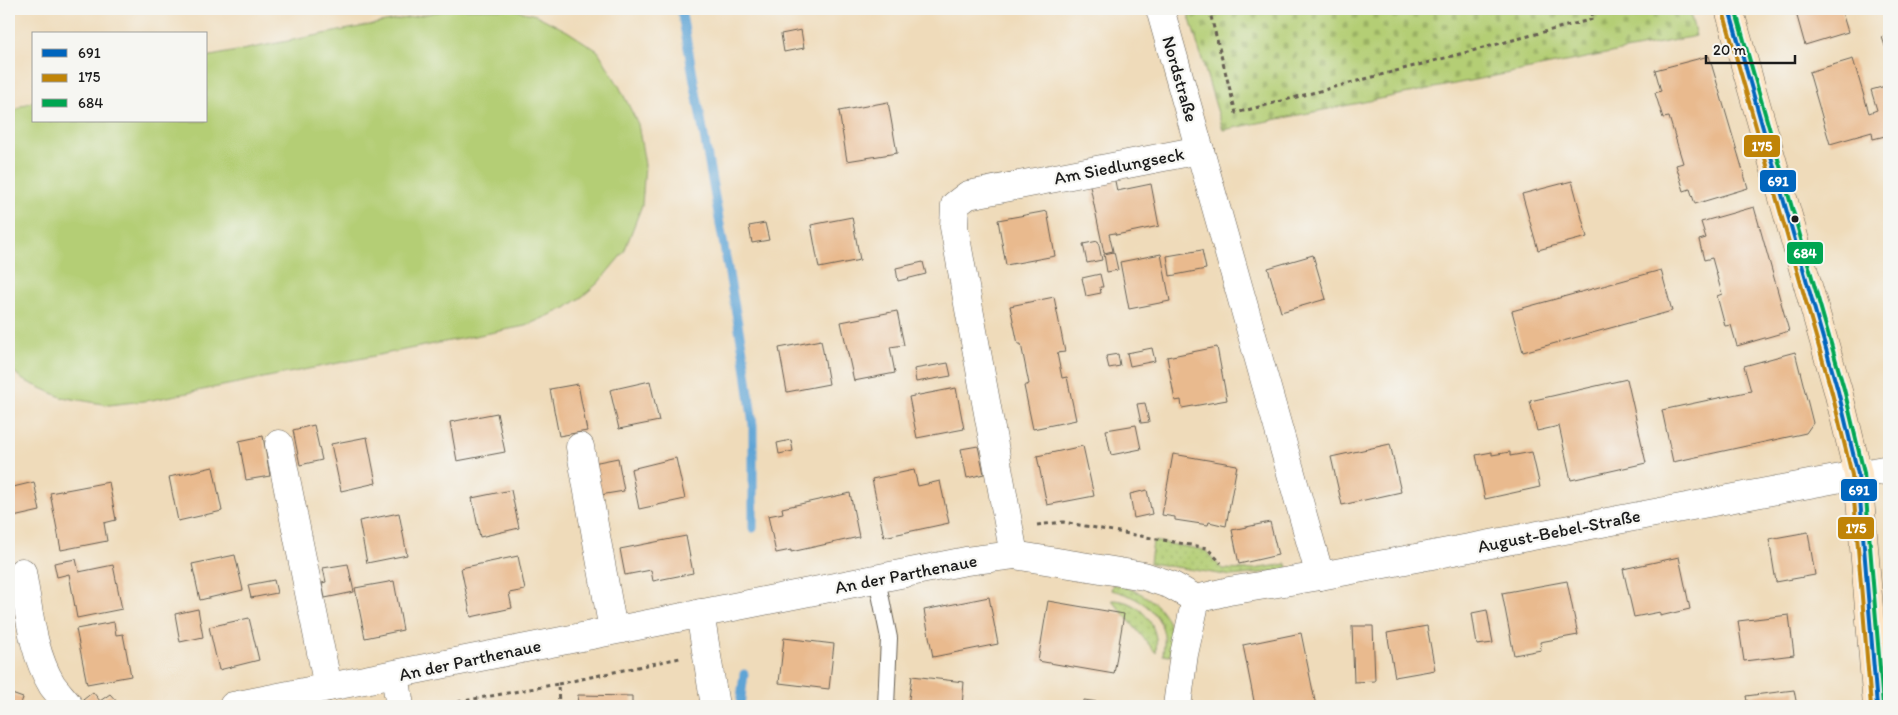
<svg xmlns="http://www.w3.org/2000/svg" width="1898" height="715" font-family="Itim,sans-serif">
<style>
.grass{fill:url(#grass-dots);stroke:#687548}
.cemetery{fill:url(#cemetery-stones);stroke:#687548}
.pitch{fill:#b4ce74;stroke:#687548}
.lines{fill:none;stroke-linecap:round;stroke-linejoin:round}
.stream{stroke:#5fa4d5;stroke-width:9}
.building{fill:#e9ba8e}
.lane-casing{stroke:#665f53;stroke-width:18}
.street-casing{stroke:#665f53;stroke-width:29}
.secondary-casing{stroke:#665f53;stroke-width:29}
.path{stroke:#665f53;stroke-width:3;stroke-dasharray:4 4;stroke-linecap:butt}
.lane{stroke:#fff;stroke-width:16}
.street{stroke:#fff;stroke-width:28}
.secondary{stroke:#fde5c5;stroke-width:28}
.bus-1-casing{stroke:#f6f6f2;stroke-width:8}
.bus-2-casing{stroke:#f6f6f2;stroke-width:8}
.bus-3-casing{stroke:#f6f6f2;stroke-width:8}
.bus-1{stroke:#0065bd;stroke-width:4}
.bus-2{stroke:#c08407;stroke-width:4}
.bus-3{stroke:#00a651;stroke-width:4}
.bus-dot{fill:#1c1c1c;stroke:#f6f6f2;stroke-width:2}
.labels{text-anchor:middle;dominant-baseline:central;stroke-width:4.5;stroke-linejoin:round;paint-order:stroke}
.street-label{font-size:18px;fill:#1c1c1c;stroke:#f6f6f2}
.line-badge{stroke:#f6f6f2;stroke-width:2}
.badge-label{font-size:14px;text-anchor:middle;font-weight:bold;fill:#fff}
</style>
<defs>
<pattern id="grass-dots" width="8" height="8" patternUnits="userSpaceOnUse" patternTransform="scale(1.25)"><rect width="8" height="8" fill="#b4ce74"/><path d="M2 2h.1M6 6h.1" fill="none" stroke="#9ab064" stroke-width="1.8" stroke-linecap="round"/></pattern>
<pattern id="cemetery-stones" width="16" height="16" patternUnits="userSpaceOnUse" patternTransform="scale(1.25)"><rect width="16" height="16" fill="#b4ce74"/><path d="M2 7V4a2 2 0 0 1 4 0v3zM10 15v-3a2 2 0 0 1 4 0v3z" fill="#9ab064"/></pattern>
</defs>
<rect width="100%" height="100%" fill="#f6f6f2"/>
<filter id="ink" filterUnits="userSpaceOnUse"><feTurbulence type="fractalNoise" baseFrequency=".02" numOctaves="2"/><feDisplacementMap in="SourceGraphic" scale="10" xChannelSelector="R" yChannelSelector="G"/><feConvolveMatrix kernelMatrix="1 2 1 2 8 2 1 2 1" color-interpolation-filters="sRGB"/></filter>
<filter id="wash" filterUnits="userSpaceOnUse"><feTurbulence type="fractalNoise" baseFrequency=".0096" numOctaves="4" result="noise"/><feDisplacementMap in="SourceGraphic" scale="20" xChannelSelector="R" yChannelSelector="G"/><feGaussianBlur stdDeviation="1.12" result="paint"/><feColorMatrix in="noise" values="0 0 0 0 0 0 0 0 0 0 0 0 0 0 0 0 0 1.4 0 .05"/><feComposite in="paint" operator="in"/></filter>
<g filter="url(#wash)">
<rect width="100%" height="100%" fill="#efdbba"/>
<!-- grass -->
<g class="grass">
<path d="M1153 541 1205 550 1222 569 1247 570 1287 564 1288 570 1232 576 1150 563Z"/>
<path d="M1113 584C1136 589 1160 600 1169 624 1173 634 1171 646 1170 656L1163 655C1163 649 1165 641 1164 635 1160 609 1134 595 1111 590Z"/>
<path d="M1112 600C1141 600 1160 626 1156 653Z"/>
</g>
<!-- cemetery -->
<path class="cemetery" d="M1187 9H1689L1696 36 1223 130Z"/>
<!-- pitch -->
<path class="pitch" d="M452 9H512L536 15 567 31 598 51 619 86 638 124 645 165 642 205 624 252 598 283 583 296 566 308 525 326 152 400 109 405 61 397 23 380 9 367V117L21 106 34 101V121H206V57Z"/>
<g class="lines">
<!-- stream -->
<g class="stream">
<path d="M681 9 744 357 753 425V528"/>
<path d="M740 706 744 674"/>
</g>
</g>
<g id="blocks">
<!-- building -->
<g class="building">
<path d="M1795 9H1841L1848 32 1805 45Z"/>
<path d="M801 30 804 48 784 52 781 34Z"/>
<path d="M1889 35V58L1882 37Z"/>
<path d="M1709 56 1748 188 1695 204 1690 189 1684 191 1676 165 1683 163 1669 117 1663 118 1655 93 1661 91 1655 70Z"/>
<path d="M1853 59 1869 113 1877 110 1871 90 1889 85V135L1873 139 1872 132 1830 144 1809 72Z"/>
<path d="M888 102 897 153 847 161 839 111Z"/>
<path d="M1114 176 1117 191 1151 184 1159 226 1116 235 1115 233 1109 234 1113 251 1104 253 1089 181Z"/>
<path d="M1572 181 1587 237 1538 250 1522 194Z"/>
<path d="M1754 207 1789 331 1737 346 1731 325 1725 326 1717 296 1722 294 1712 258 1704 260 1699 240 1706 238 1701 222Z"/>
<path d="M1047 211 1055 256 1006 265 998 220Z"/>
<path d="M852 217 860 260 819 268 811 225Z"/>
<path d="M765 223 769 240 752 243 749 226Z"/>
<path d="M1098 241 1102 260 1087 263 1083 244Z"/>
<path d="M1202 250 1206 269 1170 276 1167 256Z"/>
<path d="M1114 252 1118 270 1107 272 1104 254Z"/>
<path d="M1161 254 1170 301 1129 309 1120 262Z"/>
<path d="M1313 255 1326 299 1281 312 1268 268Z"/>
<path d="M923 262 926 274 898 281 896 268Z"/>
<path d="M1661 270 1672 311 1523 352 1512 311Z"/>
<path d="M1100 274 1103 287H1100L1101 293 1086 296 1082 278Z"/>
<path d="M1054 297 1065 352 1057 353 1062 378 1067 377 1076 420 1033 429 1024 386 1029 384 1021 344H1018L1010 306Z"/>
<path d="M897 311 904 345 890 347 895 373 854 381 841 322Z"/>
<path d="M821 340 829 384 787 392 779 348Z"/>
<path d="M1217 347 1227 400 1182 408 1181 400 1175 401 1167 357Z"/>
<path d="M1152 348 1155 361 1130 366 1127 353Z"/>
<path d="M1795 352 1813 423 1806 433 1673 462 1662 410 1751 391 1744 366Z"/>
<path d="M1118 354 1120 366 1109 368 1106 356Z"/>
<path d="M948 363 951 376 916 382 914 369Z"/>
<path d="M1627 379 1646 463 1571 480 1559 426 1537 431 1530 401Z"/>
<path d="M650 381 659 421 619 429 610 390Z"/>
<path d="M578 384 587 431 559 436 550 389Z"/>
<path d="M956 388 964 429 917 438 909 397Z"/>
<path d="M1145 403 1149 422 1141 423 1137 404Z"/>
<path d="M497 413 505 452 457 461 450 422Z"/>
<path d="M314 425 322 460 300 465 293 430Z"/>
<path d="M1136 425 1141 449 1111 455 1106 430Z"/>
<path d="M263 436 270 476 246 480 239 441Z"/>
<path d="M367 437 376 483 341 491 331 444Z"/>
<path d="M791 440 793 451 779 454 777 443Z"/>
<path d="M1390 444 1401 492 1342 505 1331 457Z"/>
<path d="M978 446 984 474 967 478 961 449Z"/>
<path d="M1083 446 1094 496 1047 505 1037 456Z"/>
<path d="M1492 452V455L1510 452V456L1532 452 1540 487 1485 499 1476 455Z"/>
<path d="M1173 454 1237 465 1226 526 1209 522 1208 525 1175 520V517L1162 515Z"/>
<path d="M618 458 624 491 600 495 593 463Z"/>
<path d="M676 458 685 499 639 509 631 469Z"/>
<path d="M213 467 222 511 178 521 169 477Z"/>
<path d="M914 470 918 486 940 481 949 523 884 537 872 479Z"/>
<path d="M34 482 40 511 9 518V488Z"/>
<path d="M109 482 116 520 104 523 107 541 61 550 50 493Z"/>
<path d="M511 490 519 528 480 537 472 498Z"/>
<path d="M1147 490 1152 514 1134 518 1130 494Z"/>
<path d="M850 493 859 537 791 552V550L776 553 768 516 783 513 782 508Z"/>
<path d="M399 513 407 555 367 563 359 521Z"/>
<path d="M1270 522 1278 555 1239 564 1232 530Z"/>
<path d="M1808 532 1815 575 1776 582 1769 539Z"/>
<path d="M686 536 693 573 653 581 651 570 625 575 620 549Z"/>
<path d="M235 555 243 590 200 600 192 564Z"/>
<path d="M518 556 525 590 509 593 512 608 471 617 461 568Z"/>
<path d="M1679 557 1690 609 1660 616V612L1634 617 1623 569Z"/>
<path d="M76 559 79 572 113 565 122 609 77 618 69 574 57 577 54 563Z"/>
<path d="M348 564 354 592 325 598 322 583 326 582 323 568Z"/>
<path d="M274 580 277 593 251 598 248 585Z"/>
<path d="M394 581 403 630 365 638 355 588Z"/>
<path d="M1567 581 1578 635 1540 642 1541 650 1514 655 1502 593Z"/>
<path d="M989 597 998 644 933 657 924 610Z"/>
<path d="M1048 601 1124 614 1114 674 1038 661Z"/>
<path d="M198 609 203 637 180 642 175 614Z"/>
<path d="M1487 610 1493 643 1477 645 1472 613Z"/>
<path d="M1789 615 1794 655 1744 661 1738 621Z"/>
<path d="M249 618 259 660 219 670 209 627Z"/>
<path d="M114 622 116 635 123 634 131 676 87 684 76 629Z"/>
<path d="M1352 626H1373L1375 681 1354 682Z"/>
<path d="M1427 626 1435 670 1395 677 1387 633Z"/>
<path d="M1301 633 1316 706H1255L1243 645Z"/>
<path d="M784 638 834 644 829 689 779 683Z"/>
<path d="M912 676 964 682 962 706H908Z"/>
<path d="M1794 690 1797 706H1748L1746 696Z"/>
<path d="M93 692 100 701 110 694 119 704 116 706H88L83 700Z"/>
<path d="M9 693 23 698 20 706H9Z"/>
<path d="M578 695 632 696V706H577Z"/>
<path d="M1084 700 1119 705V706H1083Z"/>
</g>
</g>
</g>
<g filter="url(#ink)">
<use href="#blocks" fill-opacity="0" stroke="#665f53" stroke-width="1"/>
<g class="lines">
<!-- lane casing -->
<g class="lane-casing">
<path id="lane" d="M877 579 889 638 886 706"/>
</g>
<!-- street casing -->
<g class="street-casing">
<g id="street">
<path d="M1160 9 1320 576"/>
<path d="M279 444 328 687"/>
<path d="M580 447 613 630"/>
<path d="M1014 555 954 227 955 205 968 195 1200 150"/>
<path d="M22 572C29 610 32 652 52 685 57 692 64 699 69 706"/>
<path d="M700 613 715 706"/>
<path d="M395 675 400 706"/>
<path d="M233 706 966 561 1014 555 1144 576 1171 585 1196 599 1229 591 1320 576 1889 469"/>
<path d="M1177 706 1184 654 1196 599"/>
</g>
</g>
<!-- secondary casing -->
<g class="secondary-casing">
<path id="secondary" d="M1729 9 1838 391 1858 474 1877 706"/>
</g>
<!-- path -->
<g class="path">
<path d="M1209 9 1236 113 1593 19 1591 9"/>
<path d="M1037 525 1063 522 1207 548 1221 563"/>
<path d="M9 672 16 674"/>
<path d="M558 684 680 658"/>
<path d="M435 706 558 684 559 706"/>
</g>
<!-- lane -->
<use href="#lane" class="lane"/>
<!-- street -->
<use href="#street" class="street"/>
<!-- secondary -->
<use href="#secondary" class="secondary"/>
<!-- bus-1 casing -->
<g class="bus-1-casing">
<path id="bus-1" d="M1729 9 1838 391 1858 474 1877 706"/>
</g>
<!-- bus-2 casing -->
<g class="bus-2-casing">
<path id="bus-2" d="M1723 11 1832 393 1852 475 1871 706"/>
</g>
<!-- bus-3 casing -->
<g class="bus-3-casing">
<path id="bus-3" d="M1735 9 1844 389 1864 473 1883 705"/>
</g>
<!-- bus-1 -->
<use href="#bus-1" class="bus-1"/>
<!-- bus-2 -->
<use href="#bus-2" class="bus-2"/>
<!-- bus-3 -->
<use href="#bus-3" class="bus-3"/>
</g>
</g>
<!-- markers -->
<circle class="bus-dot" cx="1795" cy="219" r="4.5"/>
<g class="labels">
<!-- street labels -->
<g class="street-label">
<text transform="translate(1180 79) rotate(74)">Nordstraße</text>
<text transform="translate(1119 166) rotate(-11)">Am Siedlungseck</text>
<text transform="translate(1559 531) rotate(-11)">August-Bebel-Straße</text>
<text transform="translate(906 574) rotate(-11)">An der Parthenaue</text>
<text transform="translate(470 660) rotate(-12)">An der Parthenaue</text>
</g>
</g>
<g class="line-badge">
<rect x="1743" y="134" width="38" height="24" rx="5" fill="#c08407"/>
<rect x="1759" y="169" width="38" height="24" rx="5" fill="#0065bd"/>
<rect x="1786" y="241" width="38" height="24" rx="5" fill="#00a651"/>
<rect x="1840" y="478" width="38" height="24" rx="5" fill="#0065bd"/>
<rect x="1837" y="516" width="38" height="24" rx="5" fill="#c08407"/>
</g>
<g class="badge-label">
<text x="1762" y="151">175</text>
<text x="1778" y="186">691</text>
<text x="1805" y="258">684</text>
<text x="1859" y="495">691</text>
<text x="1856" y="533">175</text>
</g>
<!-- margin -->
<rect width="1898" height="715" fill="none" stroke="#f6f6f2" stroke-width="30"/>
<!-- legend -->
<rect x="32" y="32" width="175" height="90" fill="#f6f6f2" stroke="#9f9f9c"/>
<rect x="42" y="49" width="25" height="8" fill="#0065bd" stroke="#9f9f9c"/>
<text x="78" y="58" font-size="15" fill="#1c1c1c">691</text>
<rect x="42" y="74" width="25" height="8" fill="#c08407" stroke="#9f9f9c"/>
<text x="78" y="82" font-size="15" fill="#1c1c1c">175</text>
<rect x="42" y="99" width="25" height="8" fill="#00a651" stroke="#9f9f9c"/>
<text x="78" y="108" font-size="15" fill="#1c1c1c">684</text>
<!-- scale -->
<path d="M1706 55v8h89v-8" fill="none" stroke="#1c1c1c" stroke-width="2.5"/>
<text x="1713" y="55" font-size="15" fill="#1c1c1c" stroke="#f6f6f2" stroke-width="4" paint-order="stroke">20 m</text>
</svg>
